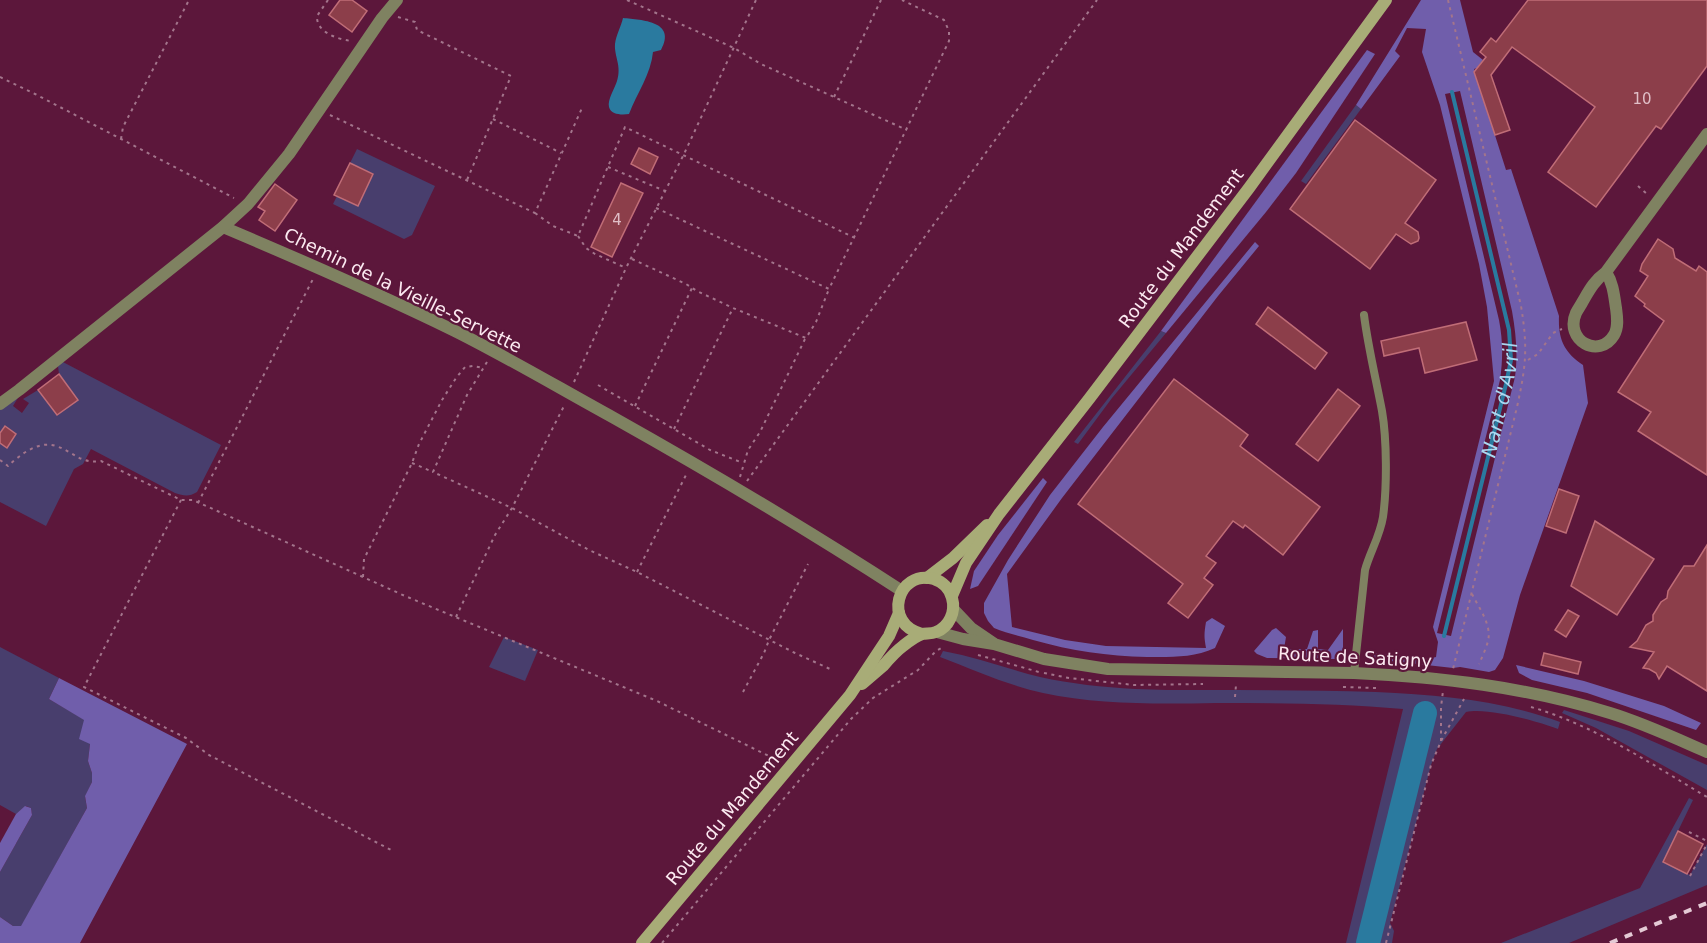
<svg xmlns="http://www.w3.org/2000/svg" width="1707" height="943" font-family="'DejaVu Sans',sans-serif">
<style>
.green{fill:#483e6d}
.forest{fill:#705eab;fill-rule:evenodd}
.water{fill:#2a7a9f}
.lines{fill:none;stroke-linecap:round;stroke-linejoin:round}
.stream{stroke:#2a7a9f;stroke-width:4}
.river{stroke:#2a7a9f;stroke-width:24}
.building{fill:#8c3e4a;stroke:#c06d77;stroke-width:1.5}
.path{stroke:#a3758c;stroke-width:2;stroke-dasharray:3 4.5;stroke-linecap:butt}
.service{stroke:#7f8261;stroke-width:8}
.minor{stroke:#7f8261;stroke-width:12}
.tertiary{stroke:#7f8261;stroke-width:12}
.secondary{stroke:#a8ac77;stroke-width:12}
.rail{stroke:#e4cad5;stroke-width:4;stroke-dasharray:8 8;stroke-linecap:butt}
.labels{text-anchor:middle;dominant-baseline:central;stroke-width:4.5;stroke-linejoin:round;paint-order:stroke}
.number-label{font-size:15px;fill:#e0bfc7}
.street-label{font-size:18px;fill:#fceaf1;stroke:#5c173b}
.water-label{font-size:20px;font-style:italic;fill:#aad8f1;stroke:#5c173b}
</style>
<rect width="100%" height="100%" fill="#5c173b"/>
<!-- green -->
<g class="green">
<path d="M1356 105 1361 109 1306 184 1301 181Z"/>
<path d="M357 149 435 186 412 235 404 239 333 204 337 196 358 206 373 174 350 163Z"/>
<path d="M1161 331 1166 333 1112 398 1078 444 1074 442Z"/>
<path d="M61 361 221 445 197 492C189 497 184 496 175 493L91 449 83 464 74 469 46 526 0 502V410L19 396 13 406 22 413 29 403 23 399 38 390 57 415 77 400 59 374 58 366Z"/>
<path d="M504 637 538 650 525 681 489 667Z"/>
<path d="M0 647 59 678 49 699 85 720 90 744 88 761 92 773V782L85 797 87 808 21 927 13 926 0 917V872L32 815 31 808 26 806 16 814 0 805Z"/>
<path d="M943 651C976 657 1008 669 1040 677 1071 684 1103 687 1135 689 1156 690 1178 690 1199 690 1258 690 1317 690 1376 692 1441 695 1499 700 1560 722L1558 729C1536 721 1487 707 1466 712L1437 749 1431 765 1390 923 1394 931 1392 943H1375L1433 711 1431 713 1418 710 1361 943H1346L1403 709C1341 703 1278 703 1216 703 1159 704 1099 705 1043 693 1007 685 974 670 940 657Z"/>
<path d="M1564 710 1629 731 1707 765V790L1596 728 1562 713Z"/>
<path d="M1689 798 1693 800 1663 862 1690 875 1707 844V885L1569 943H1501L1640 888Z"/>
</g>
<!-- forest -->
<g class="forest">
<path d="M1421 0H1460L1473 52 1483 60 1477 68 1474 69 1506 170 1511 169 1559 316C1558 339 1564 352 1583 365L1588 403 1520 595 1503 658 1495 670 1489 672 1460 667 1453 668 1373 659 1367 652 1428 659 1436 657 1438 642 1433 627 1494 381 1487 307 1479 264 1440 105 1422 52 1426 29 1407 28 1395 51 1400 56 1361 109 1356 105ZM1460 91 1512 311C1516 334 1518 354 1515 377L1451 636 1437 633 1500 380C1503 359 1503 341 1499 320L1445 94Z"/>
<path d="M1367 50 1375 54 1296 173 1266 212 1166 333 1161 331Z"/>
<path d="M1255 242 1259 246 1218 296 1062 498 1007 574 1012 627 1065 640 1106 646 1206 648C1204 637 1204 634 1206 622L1212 618 1225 626 1215 648C1193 658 1171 657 1147 657 1107 656 1072 651 1033 640 1020 636 1006 633 994 628L988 621 984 613V603L1008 560 1050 495 1103 427Z"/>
<path d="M1043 478 1047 482 978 586 970 589 974 571 998 535Z"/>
<path d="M1276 628 1286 637 1284 649H1307L1313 631 1318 630V649L1328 650 1343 629V655L1337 659 1267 658 1257 654 1254 651 1272 630Z"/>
<path d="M1516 665 1584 681 1664 706 1701 723 1696 730 1587 693 1532 680 1519 673Z"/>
<path d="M59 678 187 744 80 943H0V917L13 926H21L87 808 85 796 92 782V773L88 761 90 744 79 739 84 720 49 699Z"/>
<path d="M25 806 31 808 32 815 0 872V843L16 814Z"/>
</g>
<!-- water -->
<path class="water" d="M623 18C642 20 677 21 661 50L653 52C651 74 637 93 629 114 622 115 611 115 609 107 607 100 615 88 617 81 622 66 614 56 615 44 616 35 621 27 623 18Z"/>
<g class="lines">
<!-- stream -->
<path class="stream" id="s1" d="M1444 636 1506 384 1511 360 1509 330 1452 92"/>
<!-- river -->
<path class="river" d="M1368 943 1425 713"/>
</g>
<!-- building -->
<g class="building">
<path d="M340 0H352L367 11 352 32 329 15Z"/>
<path d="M1528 0H1707V66L1661 129 1656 126 1596 207 1548 172 1595 107 1512 47 1491 75 1510 130 1495 135 1474 72 1486 57 1480 52 1491 38 1496 42Z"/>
<path d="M1355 120 1436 180 1405 223 1418 232 1419 238 1418 241 1411 244 1396 234 1370 269 1290 209Z"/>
<path d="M639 148 658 157 650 174 631 164Z"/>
<path d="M350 163 373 174 358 206 334 195Z"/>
<path d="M621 183 643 193 612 257 591 247Z"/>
<path d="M275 184 297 200 275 231 259 220 265 211 258 207Z"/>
<path d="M1658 239 1673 249 1675 258 1696 271 1699 266 1707 272V475L1638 431 1651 412 1618 392 1664 321 1644 306 1645 304 1635 296 1648 276 1640 271 1642 264Z"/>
<path d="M1268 307 1327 353 1315 369 1256 324Z"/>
<path d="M1466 322 1477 360 1425 373 1419 348 1384 356 1381 341Z"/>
<path d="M59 374 78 400 57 415 38 390Z"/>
<path d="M1174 379 1248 435 1240 446 1320 507 1283 555 1245 525 1243 528 1233 521 1206 556 1216 563 1204 578 1213 585 1188 618 1168 603 1183 584 1078 504Z"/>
<path d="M1338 389 1360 406 1318 461 1296 444Z"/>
<path d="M5 426 16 434 7 448 0 443V433Z"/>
<path d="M1559 489 1579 496 1566 533 1546 526Z"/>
<path d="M1595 521 1654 559 1617 615 1571 586Z"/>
<path d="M1707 545V691L1667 666 1659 679 1656 673 1649 669 1643 668 1654 652 1630 647 1637 641 1646 625 1653 621V615L1661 602 1667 598 1668 591 1684 566H1694Z"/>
<path d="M1568 610 1579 616 1566 637 1555 630Z"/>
<path d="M1544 653 1581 662 1578 674 1541 665Z"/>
<path d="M1678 831 1703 844 1687 874 1663 862Z"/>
</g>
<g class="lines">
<!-- path -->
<g class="path">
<path d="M328 0 317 16C316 32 337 39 351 41"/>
<path d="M627 0 734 48 761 64 907 130"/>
<path d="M1448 0 1521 306C1528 348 1526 366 1517 407L1453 669"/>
<path d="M398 17 415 22 417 30 511 76 467 180"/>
<path d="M0 77 35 94 234 198"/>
<path d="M834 97 881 0"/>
<path d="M330 115 535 213 582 108"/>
<path d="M493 119 561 153"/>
<path d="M121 139 123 127 189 0"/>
<path d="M608 167 665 191"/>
<path d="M1638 186 1647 194"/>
<path d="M656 208 829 289 949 41V31L944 20 902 0"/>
<path d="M535 213 553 226 578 236 625 127 855 238"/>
<path d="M578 236 586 248 595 254 626 268"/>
<path d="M632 259 686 284 697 291 733 308 806 338 816 322 829 289"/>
<path d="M1528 360 1538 354 1553 333 1562 329"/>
<path d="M487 362 467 395 433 472 512 508 589 550 637 572 795 653 830 669"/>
<path d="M574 382 626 268 684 154 756 0"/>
<path d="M598 385 710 450 743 463"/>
<path d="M635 406 692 288"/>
<path d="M674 429 733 308"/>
<path d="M0 460 8 466C20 455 38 440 56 446 74 452 80 464 101 461L181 500H193L405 596 657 701 779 761"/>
<path d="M412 463 433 472"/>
<path d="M740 477 748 450 760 432 805 339"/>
<path d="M747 481 1097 0"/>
<path d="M181 500 84 687 186 738 209 755 393 851"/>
<path d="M198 503 313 279"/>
<path d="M637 572 687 473"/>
<path d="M363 577 364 559 412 463 419 444 442 400 456 378 465 367 473 366 483 368"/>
<path d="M1472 594C1479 608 1492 625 1488 641 1486 649 1482 657 1479 664"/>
<path d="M456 617 495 535 512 508 565 404"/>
<path d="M978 655 1039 672"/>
<path d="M1044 673 1069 678 1134 685 1203 684"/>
<path d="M1343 687 1377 688"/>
<path d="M743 692 764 653 769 640 808 564"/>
<path d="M1235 697 1236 685"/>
<path d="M1531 707C1594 725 1651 764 1707 797"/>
<path d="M1441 741V707L1443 691"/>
<path d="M1689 832 1707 841"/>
<path d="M1690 876 1707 844"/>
<path d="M662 943 851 719 873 698 918 670 936 651 943 647"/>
<path d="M1386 943 1431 765 1441 741 1464 699"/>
</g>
<!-- service -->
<path class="service" d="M1354 673 1365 570C1370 552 1380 536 1383 517 1387 488 1387 440 1382 411 1376 379 1368 347 1364 315"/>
<!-- minor -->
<g class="minor">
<path d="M223 227C301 260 379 294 455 331 509 358 561 389 614 418 712 473 808 530 902 591"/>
<path d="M1606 272C1613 283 1614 295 1616 308 1617 316 1619 327 1614 335 1599 360 1564 340 1576 313 1578 309 1581 305 1583 301 1590 289 1595 280 1606 272L1707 134"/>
<path d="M0 404 19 390 223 227 248 204 289 154 382 18 397 0"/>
</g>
<!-- tertiary -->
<g class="tertiary">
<path d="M953 609 971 628 993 643"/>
<path d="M937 632 963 639 994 644 1044 659 1108 669 1354 673C1441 677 1526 687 1610 713 1643 723 1675 738 1707 752"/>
</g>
<!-- secondary -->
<g class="secondary">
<path d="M927 578 953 558 987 525"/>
<path d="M952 596 966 563 999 514 1089 399 1249 188 1386 0"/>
<path d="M862 684C869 678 876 672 883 666 889 659 895 652 903 646 908 642 916 636 922 634 926 633 931 634 936 632 949 627 956 612 952 598 950 589 943 582 934 579 897 569 882 624 922 634"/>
<path d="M642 943 850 695 889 636 899 613"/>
</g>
<!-- rail -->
<path class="rail" d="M1610 943 1707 903"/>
</g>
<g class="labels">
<!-- number labels -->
<g class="number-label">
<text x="1642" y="99">10</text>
<text x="617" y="220">4</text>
</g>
<!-- street labels -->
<g class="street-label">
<text transform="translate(1181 248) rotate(-53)">Route du Mandement</text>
<text transform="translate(403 290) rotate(26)">Chemin de la Vieille-Servette</text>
<text transform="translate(1355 657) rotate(3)">Route de Satigny</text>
<text transform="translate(732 808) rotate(-50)">Route du Mandement</text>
</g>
<!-- water labels -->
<g class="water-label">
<text stroke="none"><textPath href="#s1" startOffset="243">Nant d'Avril</textPath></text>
</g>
</g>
</svg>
